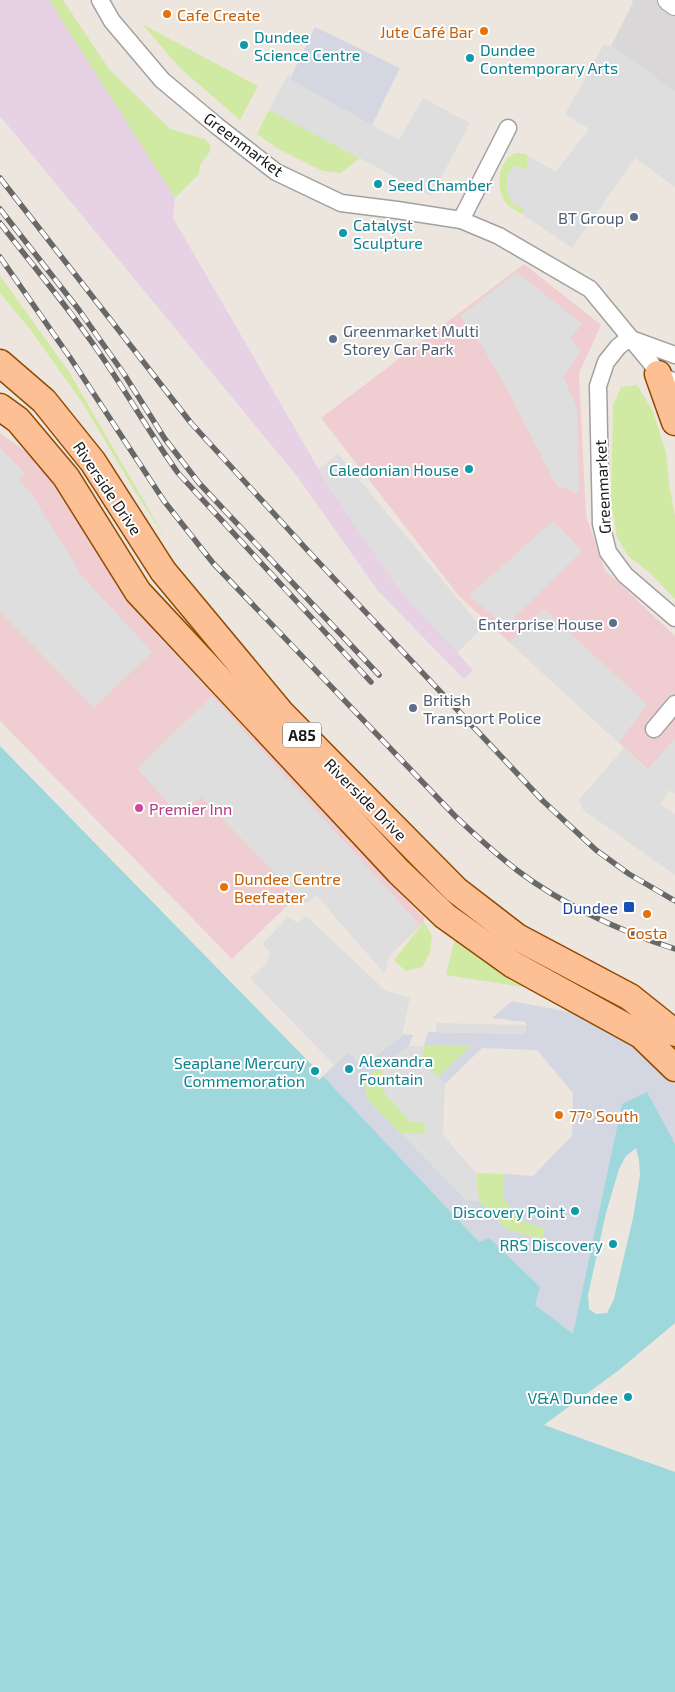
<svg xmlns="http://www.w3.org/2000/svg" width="675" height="1692" font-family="'Exo 2',sans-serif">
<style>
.residential{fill:#d9d7d7}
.commercial{fill:#efcdd1}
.industrial{fill:#e6d1e5}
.grass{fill:#d0e9a3}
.parking{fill:#dedede}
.plaza{fill:#d4d6e2}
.water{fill:#9ed7dc;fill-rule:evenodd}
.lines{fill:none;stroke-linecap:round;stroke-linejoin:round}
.minor-casing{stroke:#a1a1a1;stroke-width:19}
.tertiary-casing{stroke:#a1a1a1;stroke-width:22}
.primary-casing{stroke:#914b00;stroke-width:29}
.minor{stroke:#fff;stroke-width:16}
.tertiary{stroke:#fff;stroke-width:20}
.primary{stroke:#fdbf94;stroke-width:26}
.rail-casing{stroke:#686868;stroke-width:5.5}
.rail{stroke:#fff;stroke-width:4;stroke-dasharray:11;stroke-linecap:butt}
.food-dot{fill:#e8710a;stroke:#fff;stroke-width:2}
.culture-dot{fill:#0f9aa8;stroke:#fff;stroke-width:2}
.service-dot{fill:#5c6f8a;stroke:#fff;stroke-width:2}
.hotel-dot{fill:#d1479c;stroke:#fff;stroke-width:2}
.transit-dot{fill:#1a4fb4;stroke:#fff;stroke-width:2}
.labels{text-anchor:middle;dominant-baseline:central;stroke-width:4;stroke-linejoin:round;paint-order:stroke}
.shield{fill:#fff;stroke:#5f5f5f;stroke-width:1}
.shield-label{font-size:15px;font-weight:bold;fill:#1a1a1a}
.food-label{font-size:16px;fill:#c56008;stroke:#fff;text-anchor:start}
.culture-label{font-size:16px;fill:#0d838f;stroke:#fff;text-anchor:start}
.street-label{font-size:16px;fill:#1a1a1a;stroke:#fff}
.service-label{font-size:16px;fill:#4e5e75;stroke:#fff;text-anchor:end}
.hotel-label{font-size:16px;fill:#b23c85;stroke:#fff;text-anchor:start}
.transit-label{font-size:16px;fill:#164399;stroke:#fff;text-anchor:end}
</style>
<rect width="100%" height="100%" fill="#ede6df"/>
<!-- residential -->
<path class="residential" d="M632 0H675V91L611 46 633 3Z"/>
<!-- commercial -->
<g class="commercial">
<path d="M524 264 601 325 579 373 586 516 605 570 675 636V794L459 596 321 418Z"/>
<path d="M0 433 39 461 158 636 424 918V922L388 957 389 961 311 880 297 896 232 959 0 721Z"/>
</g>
<!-- industrial -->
<path class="industrial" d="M0 0H49L175 198 173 218 329 487 387 572 404 595 473 670 464 679 378 591 297 476 0 116Z"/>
<!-- grass -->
<g class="grass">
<path d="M49 0H63L109 69 170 129 205 139 211 146 209 153 200 165 199 174 175 198Z"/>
<path d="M142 24 258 86 240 120 180 68Z"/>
<path d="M269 110 360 158 341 173 323 171 280 150 257 134Z"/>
<path d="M520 153 527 155 528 164 526 170 515 165 508 174 507 192 525 210 522 214C517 211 509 207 506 203 496 190 497 164 512 155 514 153 517 153 520 153Z"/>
<path d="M0 276 69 372 166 539 134 490 84 405 30 329 0 293Z"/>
<path d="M637 385 653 411 666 453 669 483 675 516V599L648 571 628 556 617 537 611 503 613 406 621 387Z"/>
<path d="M424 922 432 936 430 953 422 967 405 971 394 960Z"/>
<path d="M455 939 529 988 446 975Z"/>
<path d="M473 1045 438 1077 422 1061 424 1046Z"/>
<path d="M378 1067 425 1123V1134L400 1133 367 1099 364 1082Z"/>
<path d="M476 1173 504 1174V1200L545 1228 542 1240 506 1229 479 1201Z"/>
</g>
<!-- parking -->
<g class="parking">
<path d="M604 44 611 46 675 91V187L635 158 572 248 522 214 525 209 513 204 507 192 508 173 515 165 526 170 528 164 527 155 556 172 589 129 565 114Z"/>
<path d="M289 73 290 79 399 140 423 98 470 123 431 196 269 110Z"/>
<path d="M517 272 582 324 570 339 581 351 563 376 577 408 579 494 556 485 508 391 482 346 460 316Z"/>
<path d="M0 447 25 474 19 480 31 493 83 577 152 652 94 708 0 612Z"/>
<path d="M338 454 482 628 457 653 404 595 387 572 329 487 319 469Z"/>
<path d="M553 521 582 551 505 627 469 595Z"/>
<path d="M544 609 647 704 619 743 509 642Z"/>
<path d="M212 696 420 925 388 957 385 974 316 895 308 903H304L201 797 179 815 137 768Z"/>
<path d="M675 739V794L669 790 661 804 675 814V875L583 810 579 800 624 748 647 769Z"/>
<path d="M306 916 386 991 410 998 402 1035 362 1067 348 1052 334 1065 250 978 267 963 270 952 262 944 288 917 298 923Z"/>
<path d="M436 1023 526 1025V1034L436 1032Z"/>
<path d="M409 1046H424L422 1061 445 1084 443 1135 476 1173 479 1201 466 1200 400 1133 425 1134V1123L410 1122 384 1092 385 1076 378 1067Z"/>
</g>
<!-- plaza -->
<g class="plaza">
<path d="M315 27 400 68 372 125 290 79Z"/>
<path d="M512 1001 579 1014 638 1046 675 1085V1144L669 1134 622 1105 573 1335 535 1305 489 1238 479 1242 323 1076 348 1052 362 1067 404 1034 413 1035 409 1046 378 1067 364 1082 367 1099 466 1200 479 1201 506 1229 542 1240 545 1228 526 1223 504 1200V1174L533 1176 572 1136 573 1093 537 1050 482 1048 445 1084 438 1077 472 1045 424 1046 428 1032 526 1034V1022L492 1018Z"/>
</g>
<!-- water -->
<path class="water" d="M0 746 312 1065 308 1069 319 1080 323 1076 479 1242 489 1238 540 1287 535 1305 573 1334 622 1104 647 1092 675 1144V1323L619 1370 544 1425 675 1472V1692H0ZM636 1148 639 1160 640 1175 633 1218 614 1299 607 1313 596 1314 589 1309 588 1295 606 1213 619 1169 626 1156Z"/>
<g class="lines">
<!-- minor casing -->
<g class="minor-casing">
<g id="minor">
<path d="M100 0 112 21 162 80 217 126 276 172 341 203 397 210 461 220 499 236 590 289 651 363 658 374 675 382"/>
<path d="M461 220 508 128"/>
<path d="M629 338 618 347 606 362 598 386 601 524 608 552 625 575 675 618"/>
<path d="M631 339 675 355"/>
<path d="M654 729 675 704"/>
</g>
</g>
<!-- tertiary casing -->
<g class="tertiary-casing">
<path id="tertiary" d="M668 0 675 5"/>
</g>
<!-- primary casing -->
<g class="primary-casing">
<g id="primary">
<path d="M0 363 44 401 93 462 163 571 282 714 456 890 517 937 630 997 675 1033"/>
<path d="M658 374 675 422"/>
<path d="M0 407 18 420 66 477 138 592 399 872 445 916 512 964 641 1035 675 1068"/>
</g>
</g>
<!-- minor -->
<use href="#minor" class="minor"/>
<!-- tertiary -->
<use href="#tertiary" class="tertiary"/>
<!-- primary -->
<use href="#primary" class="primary"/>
<!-- rail casing -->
<g class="rail-casing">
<g id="rail">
<path d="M0 178 191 423 310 553 543 801 596 850 629 874 675 901"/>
<path d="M0 209 79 310 124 374 165 439 199 483 379 675"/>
<path d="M0 223C33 266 68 307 98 351 126 391 150 434 178 473L371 682"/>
<path d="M0 257 71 359 164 501 213 563 455 816C475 835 496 854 518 871 565 906 620 931 675 949"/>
</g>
</g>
<!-- rail -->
<use href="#rail" class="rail"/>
</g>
<!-- markers -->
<g class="food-dot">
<circle cx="167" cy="14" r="5"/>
<circle cx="484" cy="31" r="5"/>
<circle cx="224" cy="887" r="5"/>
<circle cx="647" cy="914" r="5"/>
<circle cx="559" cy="1115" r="5"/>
</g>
<g class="culture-dot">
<circle cx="244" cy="45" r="5"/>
<circle cx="470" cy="58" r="5"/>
<circle cx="378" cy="184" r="5"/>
<circle cx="343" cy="233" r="5"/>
<circle cx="469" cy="469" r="5"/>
<circle cx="349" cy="1069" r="5"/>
<circle cx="315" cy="1071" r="5"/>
<circle cx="575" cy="1211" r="5"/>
<circle cx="613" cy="1244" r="5"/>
<circle cx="628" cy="1397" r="5"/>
</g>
<g class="service-dot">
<circle cx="634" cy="217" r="5"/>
<circle cx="333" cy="339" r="5"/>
<circle cx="613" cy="623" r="5"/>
<circle cx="413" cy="708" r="5"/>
</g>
<circle class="hotel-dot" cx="139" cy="808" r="5"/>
<rect class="transit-dot" x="623" y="901" width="12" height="12" rx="2.5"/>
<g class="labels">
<!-- shield labels -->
<rect class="shield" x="283" y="722.5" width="38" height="25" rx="4"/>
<g class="shield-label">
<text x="302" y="735">A85</text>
</g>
<!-- food labels -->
<g class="food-label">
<text x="177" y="14">Cafe Create</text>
<text x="474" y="31" text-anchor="end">Jute Café Bar</text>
<text x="234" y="878">Dundee Centre<tspan x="234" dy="18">Beefeater</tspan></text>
<text x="647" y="932" text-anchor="middle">Costa</text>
<text x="569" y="1115">77º South</text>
</g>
<!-- culture labels -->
<g class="culture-label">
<text x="254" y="36">Dundee<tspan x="254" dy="18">Science Centre</tspan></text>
<text x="480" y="49">Dundee<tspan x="480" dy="18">Contemporary Arts</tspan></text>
<text x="388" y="184">Seed Chamber</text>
<text x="353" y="224">Catalyst<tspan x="353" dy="18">Sculpture</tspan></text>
<text x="459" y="469" text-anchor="end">Caledonian House</text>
<text x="359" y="1060">Alexandra<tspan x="359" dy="18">Fountain</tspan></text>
<text x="305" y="1062" text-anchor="end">Seaplane Mercury<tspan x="305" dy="18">Commemoration</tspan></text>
<text x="565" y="1211" text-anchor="end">Discovery Point</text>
<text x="603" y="1244" text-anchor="end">RRS Discovery</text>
<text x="618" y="1397" text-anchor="end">V&amp;A Dundee</text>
</g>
<!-- street labels -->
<g class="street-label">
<text transform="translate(244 144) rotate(37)">Greenmarket</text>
<text transform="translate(602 487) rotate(-93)">Greenmarket</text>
<text transform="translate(108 488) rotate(56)">Riverside Drive</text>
<text transform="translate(366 799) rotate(45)">Riverside Drive</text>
</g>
<!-- service labels -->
<g class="service-label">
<text x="624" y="217">BT Group</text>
<text x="343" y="330" text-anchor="start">Greenmarket Multi<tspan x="343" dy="18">Storey Car Park</tspan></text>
<text x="603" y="623">Enterprise House</text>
<text x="423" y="699" text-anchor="start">British<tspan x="423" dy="18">Transport Police</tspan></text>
</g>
<!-- hotel labels -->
<g class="hotel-label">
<text x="149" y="808">Premier Inn</text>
</g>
<!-- transit labels -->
<g class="transit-label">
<text x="618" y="907">Dundee</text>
</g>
</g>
</svg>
